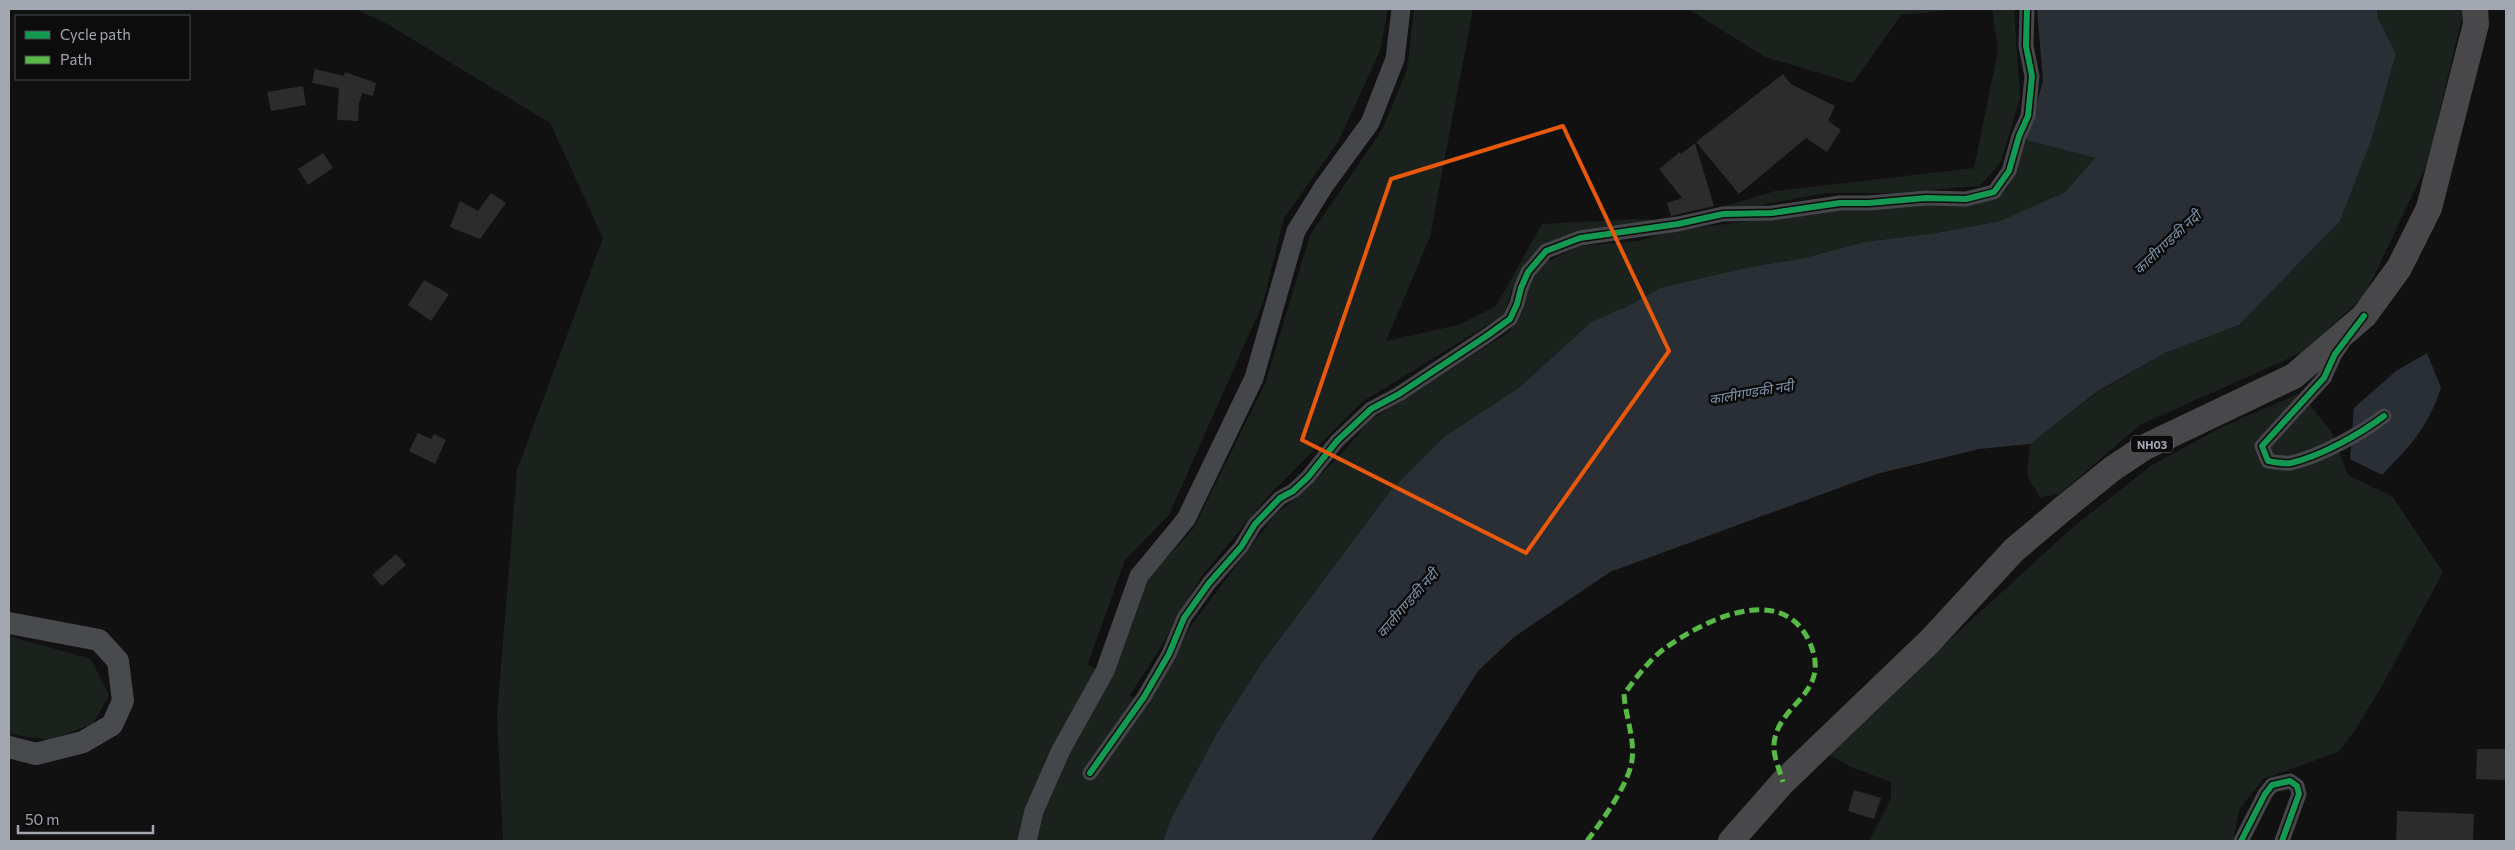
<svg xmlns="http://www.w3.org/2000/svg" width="2515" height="850" font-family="Commissioner,'Noto Sans Devanagari',sans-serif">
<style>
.green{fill:#1b211c}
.water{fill:#292f35}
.building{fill:#2c2c2d}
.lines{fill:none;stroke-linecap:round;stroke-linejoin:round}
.minor{stroke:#45464a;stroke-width:15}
.tertiary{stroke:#45464a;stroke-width:19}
.secondary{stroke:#494a4e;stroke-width:22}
.trunk{stroke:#48484b;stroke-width:26}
.quiet{stroke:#58b947;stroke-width:5;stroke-dasharray:10 5;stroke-linecap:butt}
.cycleway-casing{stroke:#0c0c0d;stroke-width:9}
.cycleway{stroke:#139951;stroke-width:6}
.marked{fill:none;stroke:#e8590c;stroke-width:4;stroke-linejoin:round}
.labels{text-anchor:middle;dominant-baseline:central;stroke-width:5;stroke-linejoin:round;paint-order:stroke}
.shield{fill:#0c0c0d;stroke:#767880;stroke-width:1}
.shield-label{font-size:11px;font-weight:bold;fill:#a3a7b1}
.water-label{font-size:14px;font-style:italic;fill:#7d93aa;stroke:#0c0c0d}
</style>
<rect width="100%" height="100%" fill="#111112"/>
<!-- green -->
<g class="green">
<path d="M356 9H1388L1380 51 1338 142 1284 218 1263 303 1169 515 1125 560 1088 664 1107 678 1143 583 1193 529 1265 384 1310 235 1382 130 1407 70 1414 9H1473L1430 237 1386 341 1458 325 1496 306 1542 224 1635 219 1676 221 1775 191 1974 168 1998 50 1992 9H2014L2020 97 2001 162 1980 186 1893 193H1827L1722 212 1676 223 1578 236 1542 248 1513 286 1504 315 1362 402 1270 494 1201 577 1164 642 1130 695 1146 708 1192 624 1275 515 1303 492 1342 453 1369 421 1509 332 1523 311 1528 291 1540 265 1579 246 1639 241 1665 232 1815 212 1993 200 2008 188 2026 140 2095 158 2065 192 2000 221 1936 233 1864 242 1804 258 1745 268 1660 288 1628 306 1591 322 1520 387 1444 437 1391 490 1261 664 1217 733 1172 817 1163 841H503L497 715 517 470 603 238 550 123 389 25Z"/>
<path d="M1688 9H1963L1901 15 1853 83 1765 57Z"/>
<path d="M2377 9H2464L2427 164 2365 295 2303 352 2140 425 2061 493 2040 498 2027 475 2030 444 2098 392 2165 353 2239 325 2340 221 2372 138 2396 54 2377 16Z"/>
<path d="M2300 393 2331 431 2348 475 2392 496 2443 572 2383 684 2354 732 2338 752 2263 779 2239 810 2233 841H1869L1891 799V782L1851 767 1826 753 2073 527 2152 465 2222 427Z"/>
<path d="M9 636 91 659 109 695 93 724 49 740 9 734Z"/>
</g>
<!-- water -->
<g class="water">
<path d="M2037 9H2377V16L2396 54 2372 138 2340 221 2239 325 2165 353 2098 391 2030 444 1979 449 1877 474 1610 572 1514 637 1478 671 1371 841H1163L1172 817 1217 733 1261 664 1391 490 1444 437 1520 387 1591 322 1628 306 1660 288 1745 268 1804 258 1864 242 1936 233 2000 221 2065 192 2095 158 2026 140 2043 81Z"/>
<path d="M2427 353 2441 388C2427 429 2411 445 2382 475L2350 459 2354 408 2396 371Z"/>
</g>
<!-- building -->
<g class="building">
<path d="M315 69 344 76 345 72 376 83 373 96 362 93 359 104 358 121 337 120 339 88 312 83Z"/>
<path d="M1783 74 1791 84 1835 106 1828 121 1841 130 1827 152 1806 138 1739 194 1696 142Z"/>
<path d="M303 86 306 105 271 111 267 92Z"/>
<path d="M1695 143 1714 206 1671 216 1667 203 1682 198 1659 169 1680 152 1681 154Z"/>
<path d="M323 153 333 168 308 185 298 169Z"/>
<path d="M491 193 506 203 480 239 450 227 460 201 478 211Z"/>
<path d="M424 280 449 294 431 321 408 305Z"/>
<path d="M418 433 431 439 434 434 446 440 435 464 409 451Z"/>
<path d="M396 554 406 565 382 586 372 575Z"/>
<path d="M2477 749H2506V780L2476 779Z"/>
<path d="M1854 790 1881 798 1874 819 1848 811Z"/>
<path d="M2397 811 2474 814 2473 841H2396Z"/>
</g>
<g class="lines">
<!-- minor -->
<g class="minor">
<path d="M2342 344 2335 354 2324 378 2262 446 2268 461C2275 462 2284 464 2291 463 2321 456 2360 434 2384 416"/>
<path d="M1090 773 1144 697 1169 654 1184 618 1209 583 1241 547 1255 524 1280 498 1293 491 1308 477 1337 441 1371 409 1399 394 1488 335 1510 319 1517 304 1521 288 1528 272 1546 251 1580 238 1678 224 1723 214 1772 213 1840 203H1869L1926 198 1966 199 1994 192 2009 171 2019 136 2028 116 2032 76 2026 46 2027 9"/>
<path d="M2241 841 2265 794 2272 785 2290 781 2297 786 2299 794 2282 841"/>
</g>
<!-- tertiary -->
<path class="tertiary" d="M1027 841 1034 811 1061 750 1105 671 1139 576 1186 519 1254 378 1296 231 1324 186 1370 123 1395 59 1401 9"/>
<!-- secondary -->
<path class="secondary" d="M9 623 99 640 118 661 123 701 112 725 83 742 36 754 9 747"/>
<!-- trunk -->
<path class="trunk" d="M1731 841 1783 782 1930 641 2014 550 2065 507 2112 469 2145 447 2294 376 2364 316 2399 268 2429 208 2476 24 2475 9"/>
<!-- quiet -->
<path class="quiet" d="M1587 841C1602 821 1629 784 1632 760 1635 738 1625 715 1624 694 1636 678 1648 661 1664 649 1702 621 1781 581 1809 641 1834 695 1776 703 1774 745 1773 756 1780 771 1783 782"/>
<!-- cycleway casing -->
<g class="cycleway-casing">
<g id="cycleway">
<path d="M2364 316 2335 354 2324 378 2262 446 2268 461C2275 462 2284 464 2291 463 2321 456 2360 434 2384 416"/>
<path d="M1090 773 1144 697 1169 654 1184 618 1209 583 1241 547 1255 524 1280 498 1293 491 1308 477 1337 441 1371 409 1399 394 1488 335 1510 319 1517 304 1521 288 1528 272 1546 251 1580 238 1678 224 1723 214 1772 213 1840 203H1869L1926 198 1966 199 1994 192 2009 171 2019 136 2028 116 2032 76 2026 46 2027 9"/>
<path d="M2241 841 2265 794 2272 785 2290 781 2297 786 2299 794 2282 841"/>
</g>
</g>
<!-- cycleway -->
<use href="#cycleway" class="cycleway"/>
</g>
<!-- marked area -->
<path class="marked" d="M1563 126 1669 351 1526 553 1302 440 1391 179Z"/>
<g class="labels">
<!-- shield labels -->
<rect class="shield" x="2131" y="435.5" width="42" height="17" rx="4"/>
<g class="shield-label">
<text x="2152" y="444">NH03</text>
</g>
<!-- water labels -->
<g class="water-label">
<text transform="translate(2167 242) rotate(-43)">कालीगण्डकी नदी</text>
<text transform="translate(1751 392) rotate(-10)">कालीगण्डकी नदी</text>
<text transform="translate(1407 603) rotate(-49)">कालीगण्डकी नदी</text>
</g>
</g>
<!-- border -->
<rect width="2515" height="850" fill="none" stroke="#a3a7b1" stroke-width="20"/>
<!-- legend -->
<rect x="15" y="15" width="175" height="65" fill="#0c0c0d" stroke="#484a4f"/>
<rect x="25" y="31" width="25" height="8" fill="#139951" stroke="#484a4f"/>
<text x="60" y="40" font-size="15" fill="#a3a7b1">Cycle path</text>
<rect x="25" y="56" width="25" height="8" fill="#58b947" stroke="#484a4f"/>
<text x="60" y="65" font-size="15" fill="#a3a7b1">Path</text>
<!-- scale -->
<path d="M18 825v8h135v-8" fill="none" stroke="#a3a7b1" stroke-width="2.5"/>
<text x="25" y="825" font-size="15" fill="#a3a7b1" stroke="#0c0c0d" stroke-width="4" paint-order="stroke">50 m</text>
</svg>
